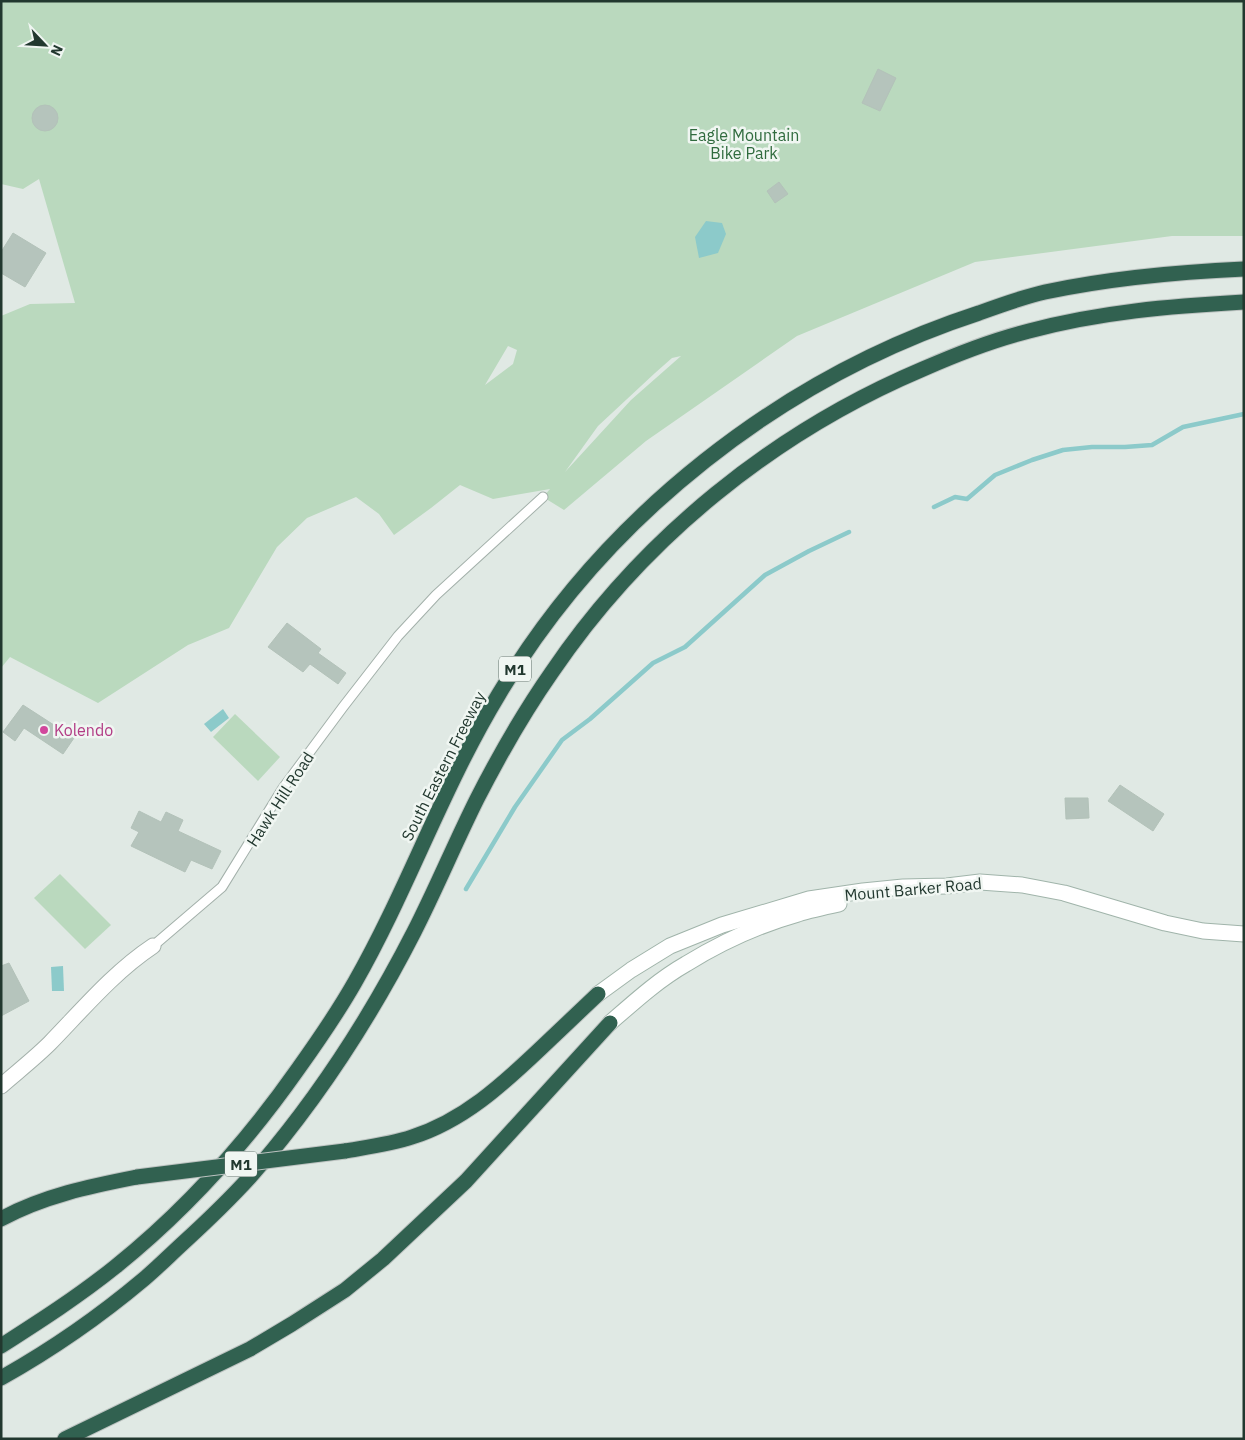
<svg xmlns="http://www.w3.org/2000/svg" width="1245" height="1440" font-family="'IBM Plex Sans',sans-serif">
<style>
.green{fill:#bad9be;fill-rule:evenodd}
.water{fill:#8ccaca}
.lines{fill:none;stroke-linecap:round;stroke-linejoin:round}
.stream{stroke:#8ccaca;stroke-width:4.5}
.building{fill:#b5c4bc;stroke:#b3c2b9}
.lane-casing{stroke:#a3b0aa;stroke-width:11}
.street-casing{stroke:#a3b0aa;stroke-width:17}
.secondary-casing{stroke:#a0b4aa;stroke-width:17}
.highway-casing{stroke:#bdc3c1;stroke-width:17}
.lane{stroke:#fff;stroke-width:9}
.street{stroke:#fff;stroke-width:15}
.secondary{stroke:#fff;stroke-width:15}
.highway{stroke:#316150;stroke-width:15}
.highway-bridge-casing{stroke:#bdc3c1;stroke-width:17;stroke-linecap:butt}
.highway-bridge{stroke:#316150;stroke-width:15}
.hotel-dot{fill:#d1479c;stroke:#f0f6f2;stroke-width:2}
.labels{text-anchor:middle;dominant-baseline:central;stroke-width:5;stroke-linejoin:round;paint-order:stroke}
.shield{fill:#f0f6f2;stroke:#60716a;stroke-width:1}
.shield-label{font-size:15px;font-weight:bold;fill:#22382f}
.park-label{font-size:16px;fill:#306b3e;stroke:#f0f6f2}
.hotel-label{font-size:16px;fill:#b23c85;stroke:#f0f6f2;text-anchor:start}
.street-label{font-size:16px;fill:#22382f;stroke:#f0f6f2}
</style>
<rect width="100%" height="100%" fill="#e0e9e4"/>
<!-- green -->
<g class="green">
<path d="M1 1H1244V236H1172L975 262 797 336 646 441 564 510 543 497 550 489 493 499 460 485 431 508 394 535 379 514 356 497 307 518 277 547 229 628 188 645 98 703 10 657 1 668V316L30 304 75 303 39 179 23 189 1 184ZM508 346 517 350 513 364 485 385ZM681 356 631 400 565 472 598 426 655 373 672 358Z"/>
<path d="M235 714 280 757 258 781 213 737Z"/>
<path d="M60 874 111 925 85 949 34 898Z"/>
</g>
<!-- water -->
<g class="water">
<path d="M706 221 722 223 726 234 718 253 699 258 695 237Z"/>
<path d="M223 709 229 718 211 732 204 724Z"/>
<path d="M63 966 64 991H52L51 967Z"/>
</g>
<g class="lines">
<!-- stream -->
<g class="stream">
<path d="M934 507 955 497 967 499 995 475 1032 460 1063 450 1092 447H1125L1152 445 1183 427 1244 414"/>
<path d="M466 889 515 807 562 740 590 719 653 663 685 647 765 575 809 551 849 532"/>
</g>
</g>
<!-- building -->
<g class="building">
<path d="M878 69 896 78 880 111 862 103Z"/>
<circle cx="45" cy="118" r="13"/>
<path d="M779 182 788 194 775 203 767 191Z"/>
<path d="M13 233 46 253 25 287 1 273V252Z"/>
<path d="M287 623 321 649 318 653 346 673 338 684 310 664 303 672 268 647Z"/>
<path d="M23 705 74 738 63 754 24 728 15 741 3 732Z"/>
<path d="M1120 785 1164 814 1153 831 1108 801Z"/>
<path d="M1065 798H1088L1089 818 1066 819Z"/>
<path d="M139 811 161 822 166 812 183 820 178 831 221 851 212 869 191 860 185 872 131 846 139 832 131 828Z"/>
<path d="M9 963 29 1001 1 1016V966Z"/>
</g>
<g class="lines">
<!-- lane casing -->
<g class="lane-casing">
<path id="lane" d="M153 946 222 887 283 788 343 707 398 636 436 595 543 497"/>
</g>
<!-- street casing -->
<g class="street-casing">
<path id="street" d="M1 1086C17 1072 35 1058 50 1043 83 1009 114 972 153 946"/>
</g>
<!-- secondary casing -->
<g class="secondary-casing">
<g id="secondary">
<path d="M598 994 631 970 670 946 722 925 809 899 863 891 903 887 947 886 980 882 1022 885 1064 893 1165 923 1203 931 1244 934"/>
<path d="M610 1023C634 1002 658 980 686 964 720 943 759 925 798 914 811 910 825 907 839 904"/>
</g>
</g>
<!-- highway casing -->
<g class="highway-casing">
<g id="highway">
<path d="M345 1151C368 1147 391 1144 412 1137 463 1121 502 1085 540 1049 559 1031 579 1012 598 994"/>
<path d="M1 1219C43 1196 91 1186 137 1177"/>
<path d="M1 1346C40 1321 79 1296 115 1267 186 1210 246 1143 298 1069 318 1041 338 1012 355 982 408 889 443 786 499 694 605 516 782 377 979 313 1001 305 1023 297 1045 292 1111 278 1177 272 1244 269"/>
<path d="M1 1378C51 1350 100 1316 144 1279 157 1268 169 1256 182 1244 205 1223 229 1200 250 1177 315 1103 369 1020 414 932 436 889 455 843 477 799 499 756 524 712 552 672 643 538 774 432 923 369 957 354 993 340 1029 331 1100 312 1171 306 1244 302"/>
<path d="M65 1439 250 1349 292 1324 345 1290 383 1259 466 1181 610 1023"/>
</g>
</g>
<!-- lane -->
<use href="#lane" class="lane"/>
<!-- street -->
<use href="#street" class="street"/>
<!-- secondary -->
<use href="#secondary" class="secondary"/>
<!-- highway -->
<use href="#highway" class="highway"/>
<!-- highway-bridge casing -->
<g class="highway-bridge-casing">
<path id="highway-bridge" d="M137 1177 345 1151"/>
</g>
<!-- highway-bridge -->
<use href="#highway-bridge" class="highway-bridge"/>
</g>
<!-- markers -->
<circle class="hotel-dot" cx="44" cy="730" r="5"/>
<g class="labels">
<!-- shield labels -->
<g class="shield">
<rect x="499" y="656.5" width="32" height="25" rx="4"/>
<rect x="225" y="1151.5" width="32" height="25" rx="4"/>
</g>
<g class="shield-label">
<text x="515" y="669">M1</text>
<text x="241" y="1164">M1</text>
</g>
<!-- park labels -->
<g class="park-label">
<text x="744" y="135">Eagle Mountain<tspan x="744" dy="18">Bike Park</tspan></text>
</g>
<!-- hotel labels -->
<g class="hotel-label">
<text x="54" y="730">Kolendo</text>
</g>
<!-- street labels -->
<g class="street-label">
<text transform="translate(443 766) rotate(-63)">South Eastern Freeway</text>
<text transform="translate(280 799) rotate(-57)">Hawk Hill Road</text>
<text transform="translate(913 889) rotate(-5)">Mount Barker Road</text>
</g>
</g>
<!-- border -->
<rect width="1245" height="1440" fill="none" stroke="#22382f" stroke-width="5"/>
<!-- north arrow -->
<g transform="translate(45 45) rotate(115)" stroke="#f0f6f2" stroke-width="4" paint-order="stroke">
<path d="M0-4L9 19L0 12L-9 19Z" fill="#22382f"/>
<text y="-8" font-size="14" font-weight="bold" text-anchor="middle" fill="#22382f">N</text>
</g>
</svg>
